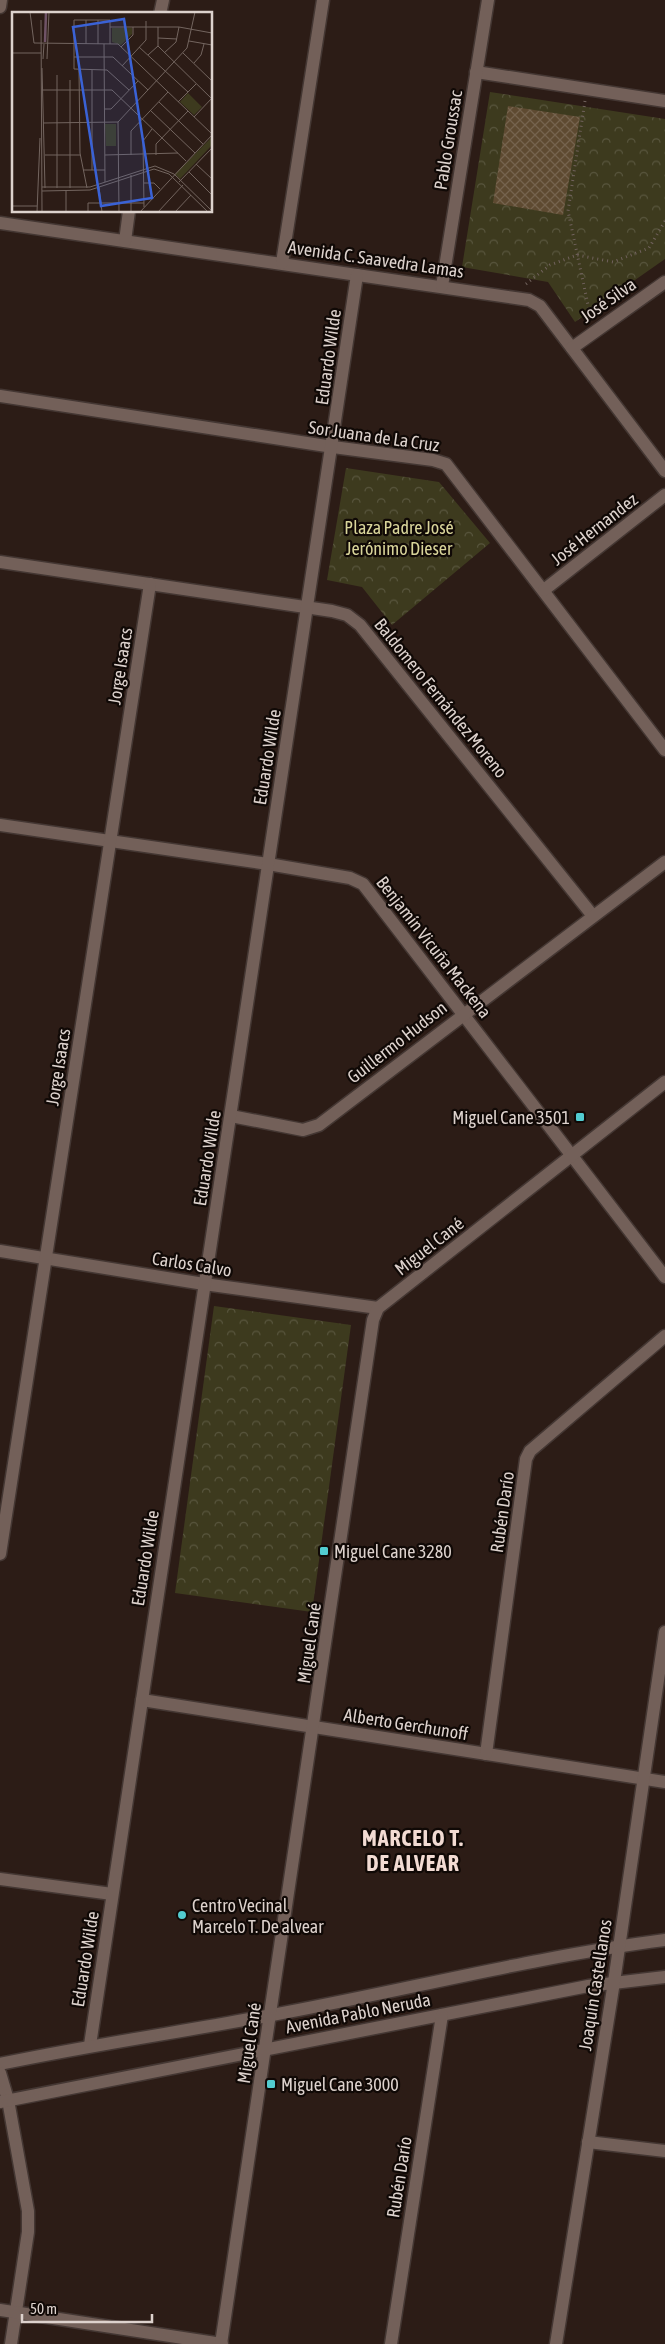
<svg xmlns="http://www.w3.org/2000/svg" width="665" height="2344" font-family="'Asap Condensed',sans-serif">
<style>
.park{fill:url(#park-crowns)}
.building{fill:url(#building-cross-hatch)}
.lines{fill:none;stroke-linecap:round;stroke-linejoin:round}
.street-casing{stroke:#443733;stroke-width:15}
.path{stroke:#71625d;stroke-width:3;stroke-dasharray:1 4;stroke-linecap:butt}
.street{stroke:#736059;stroke-width:12}
.poi-dot{fill:#52ccd0;stroke:#100906;stroke-width:2}
.labels{text-anchor:middle;dominant-baseline:central;stroke-width:4.5;stroke-linejoin:round;paint-order:stroke}
.street-label{font-size:18px;fill:#ddd2cd;stroke:#100906}
.park-label{font-size:18px;fill:#d9d59a;stroke:#100906}
.poi-label{font-size:18px;fill:#ddd2cd;stroke:#100906;text-anchor:start}
.district-label{font-size:22px;font-weight:bold;letter-spacing:1px;fill:#f2dbd3;stroke:#100906}
.inset-river{fill:none;stroke:#705467;stroke-width:2.5}
.inset-road{fill:none;stroke:#73655f;stroke-width:1}
.view{fill:#3a62d6;fill-opacity:0.15;stroke:#3a62d6;stroke-width:2.5}
.inset-edge{fill:none;stroke:#ddd2cd;stroke-width:2.5}
</style>
<defs>
<pattern id="park-crowns" width="20" height="18" patternUnits="userSpaceOnUse" patternTransform="scale(1.25)"><rect width="20" height="18" fill="#3d3a1e"/><path d="M2 6a3 3 0 1 1 6 0M12 15a3 3 0 1 1 6 0" fill="none" stroke="#59563e"/></pattern>
<pattern id="building-cross-hatch" width="8" height="8" patternUnits="userSpaceOnUse" patternTransform="scale(1.25)"><rect width="8" height="8" fill="#5e4a31"/><path d="M0 0l8 8M0 8l8-8" fill="none" stroke="#75634e"/></pattern>
</defs>
<rect width="100%" height="100%" fill="#2c1c16"/>
<!-- park -->
<g class="park">
<path d="M490 92 665 119V259L575 322 548 282 462 267Z"/>
<path d="M346 468 439 482 490 543 392 625 362 587 327 580Z"/>
<path d="M214 1306 351 1325 312 1612 175 1593Z"/>
</g>
<!-- building -->
<path class="building" d="M508 106 580 117 563 215 493 203Z"/>
<g class="lines">
<!-- street casing -->
<g class="street-casing">
<g id="street">
<path d="M0 7 1 0"/>
<path d="M160 14 163 0"/>
<path d="M476 72 665 101"/>
<path d="M0 223 529 300 540 306 665 471"/>
<path d="M125 241 129 211"/>
<path d="M282 263 323 0"/>
<path d="M442 286 488 0"/>
<path d="M572 348 665 282"/>
<path d="M0 396 333 447 433 460 446 464 665 750"/>
<path d="M0 562 332 611 347 615 360 625 593 916"/>
<path d="M544 590 665 495"/>
<path d="M0 825 268 864 350 878 363 884 665 1277"/>
<path d="M231 1116 303 1130 319 1125 665 862"/>
<path d="M0 1251 204 1284 378 1308"/>
<path d="M0 1554 150 584"/>
<path d="M142 1700 665 1782"/>
<path d="M486 1754 526 1459 530 1451 665 1336"/>
<path d="M0 1879 112 1894"/>
<path d="M90 2045 357 275"/>
<path d="M0 2064C90 2045 181 2032 272 2015 403 1991 533 1957 665 1940"/>
<path d="M0 2073 8 2100 28 2211V2232L11 2344"/>
<path d="M0 2102 588 1986 665 1977"/>
<path d="M588 2142 665 2151"/>
<path d="M0 2310 222 2344"/>
<path d="M221 2344 373 1320 378 1308 665 1082"/>
<path d="M391 2344 442 2015"/>
<path d="M556 2344 614 1982 665 1632"/>
</g>
</g>
<!-- path -->
<g class="path">
<path d="M585 101 568 211 591 319"/>
<path d="M526 284 550 265 577 255 613 262 649 248 665 221"/>
</g>
<!-- street -->
<use href="#street" class="street"/>
</g>
<!-- markers -->
<g class="poi-dot">
<rect x="575" y="1112" width="10" height="10" rx="2.5"/>
<rect x="319" y="1546" width="10" height="10" rx="2.5"/>
<circle cx="182" cy="1915" r="5"/>
<rect x="266" y="2079" width="10" height="10" rx="2.5"/>
</g>
<g class="labels">
<!-- street labels -->
<g class="street-label">
<text transform="translate(448 140) rotate(-81)">Pablo Groussac</text>
<text transform="translate(376 259) rotate(8)">Avenida C. Saavedra Lamas</text>
<text transform="translate(608 300) rotate(-35)">José Silva</text>
<text transform="translate(328 357) rotate(-82)">Eduardo Wilde</text>
<text transform="translate(374 436) rotate(8)">Sor Juana de La Cruz</text>
<text transform="translate(594 529) rotate(-38)">José Hernandez</text>
<text transform="translate(120 666) rotate(-81)">Jorge Isaacs</text>
<text transform="translate(441 698) rotate(51)">Baldomero Fernández Moreno</text>
<text transform="translate(267 757) rotate(-81)">Eduardo Wilde</text>
<text transform="translate(434 947) rotate(52)">Benjamín Vicuña Mackena</text>
<text transform="translate(397 1042) rotate(-38)">Guillermo Hudson</text>
<text transform="translate(58 1067) rotate(-81)">Jorge Isaacs</text>
<text transform="translate(207 1158) rotate(-81)">Eduardo Wilde</text>
<text transform="translate(429 1246) rotate(-38)">Miguel Cané</text>
<text transform="translate(192 1264) rotate(9)">Carlos Calvo</text>
<text transform="translate(502 1512) rotate(-82)">Rubén Darío</text>
<text transform="translate(145 1558) rotate(-81)">Eduardo Wilde</text>
<text transform="translate(309 1643) rotate(-82)">Miguel Cané</text>
<text transform="translate(406 1724) rotate(9)">Alberto Gerchunoff</text>
<text transform="translate(85 1959) rotate(-81)">Eduardo Wilde</text>
<text transform="translate(595 1985) rotate(-81)">Joaquín Castellanos</text>
<text transform="translate(358 2013) rotate(-11)">Avenida Pablo Neruda</text>
<text transform="translate(249 2043) rotate(-82)">Miguel Cané</text>
<text transform="translate(399 2177) rotate(-81)">Rubén Darío</text>
</g>
<!-- park labels -->
<g class="park-label">
<text x="399" y="527">Plaza Padre José<tspan x="399" dy="21">Jerónimo Dieser</tspan></text>
</g>
<!-- poi labels -->
<g class="poi-label">
<text x="570" y="1117" text-anchor="end">Miguel Cane 3501</text>
<text x="334" y="1551">Miguel Cane 3280</text>
<text x="192" y="1905">Centro Vecinal<tspan x="192" dy="21">Marcelo T. De alvear</tspan></text>
<text x="281" y="2084">Miguel Cane 3000</text>
</g>
<!-- district labels -->
<g class="district-label">
<text x="413" y="1838">MARCELO T.<tspan x="413" dy="25">DE ALVEAR</tspan></text>
</g>
</g>
<!-- overview -->
<g transform="translate(12 12)">
<rect width="200" height="200" fill="#2c1c16"/>
<path d="M100 16H120V22L109 33 100 30ZM176 81 190 95 182 103 168 90ZM93 112H104V134H94ZM200 125V133L168 167 163 162Z" fill="#3d3a1e"/>
<path class="inset-river" d="M33 30 34 0"/>
<path class="inset-road" d="M18 0 22 31 106 32 200 122M29 8 30 200M74 8V32M86 8V32M98 15H167L200 21M146 26 165 27M177 29 200 33M92 32 93 170M98 32V8H62V57L95 58 117 78M146 34 200 87M109 35 121 23V15M127 35 176 80M0 41H29M152 41 164 30 167 15M171 41 200 69M136 43 146 34V15M62 45H101L136 78M31 47 32 32M35 47 37 0M182 51 189 43 192 32M110 54 134 28V9M30 56 33 176M67 58 68 141 75 176M80 58V158M45 63V176M58 68V176M30 78H100L174 149M147 90 191 132M166 90 184 72M92 97H99L126 69M138 98 183 141M182 105 200 86M31 111 106 110M33 143H68M93 143 166 141M119 143V119L156 80M144 143V132L176 99M184 152 200 167M71 158H93M177 160 200 183M119 163V200M167 170 200 136M132 171H142L148 177M30 175H78L143 154 162 162 200 199M87 175 90 200M30 179 78 178 142 157 157 162 196 200M54 179V200M0 194H25M132 195 131 129 140 117M25 200 28 126M76 200V191H132M107 200 106 110 175 36 183 0M128 200 200 123M146 200 171 173M163 200 179 183"/>
<path class="view" d="M112 7 140 186 89 194 61 15Z"/>
<rect width="200" height="200" class="inset-edge"/>
</g>
<!-- scale -->
<path d="M22 2314v8h130v-8" fill="none" stroke="#ddd2cd" stroke-width="2.5"/>
<text x="30" y="2314" font-size="15" fill="#ddd2cd" stroke="#100906" stroke-width="4" paint-order="stroke">50 m</text>
</svg>
